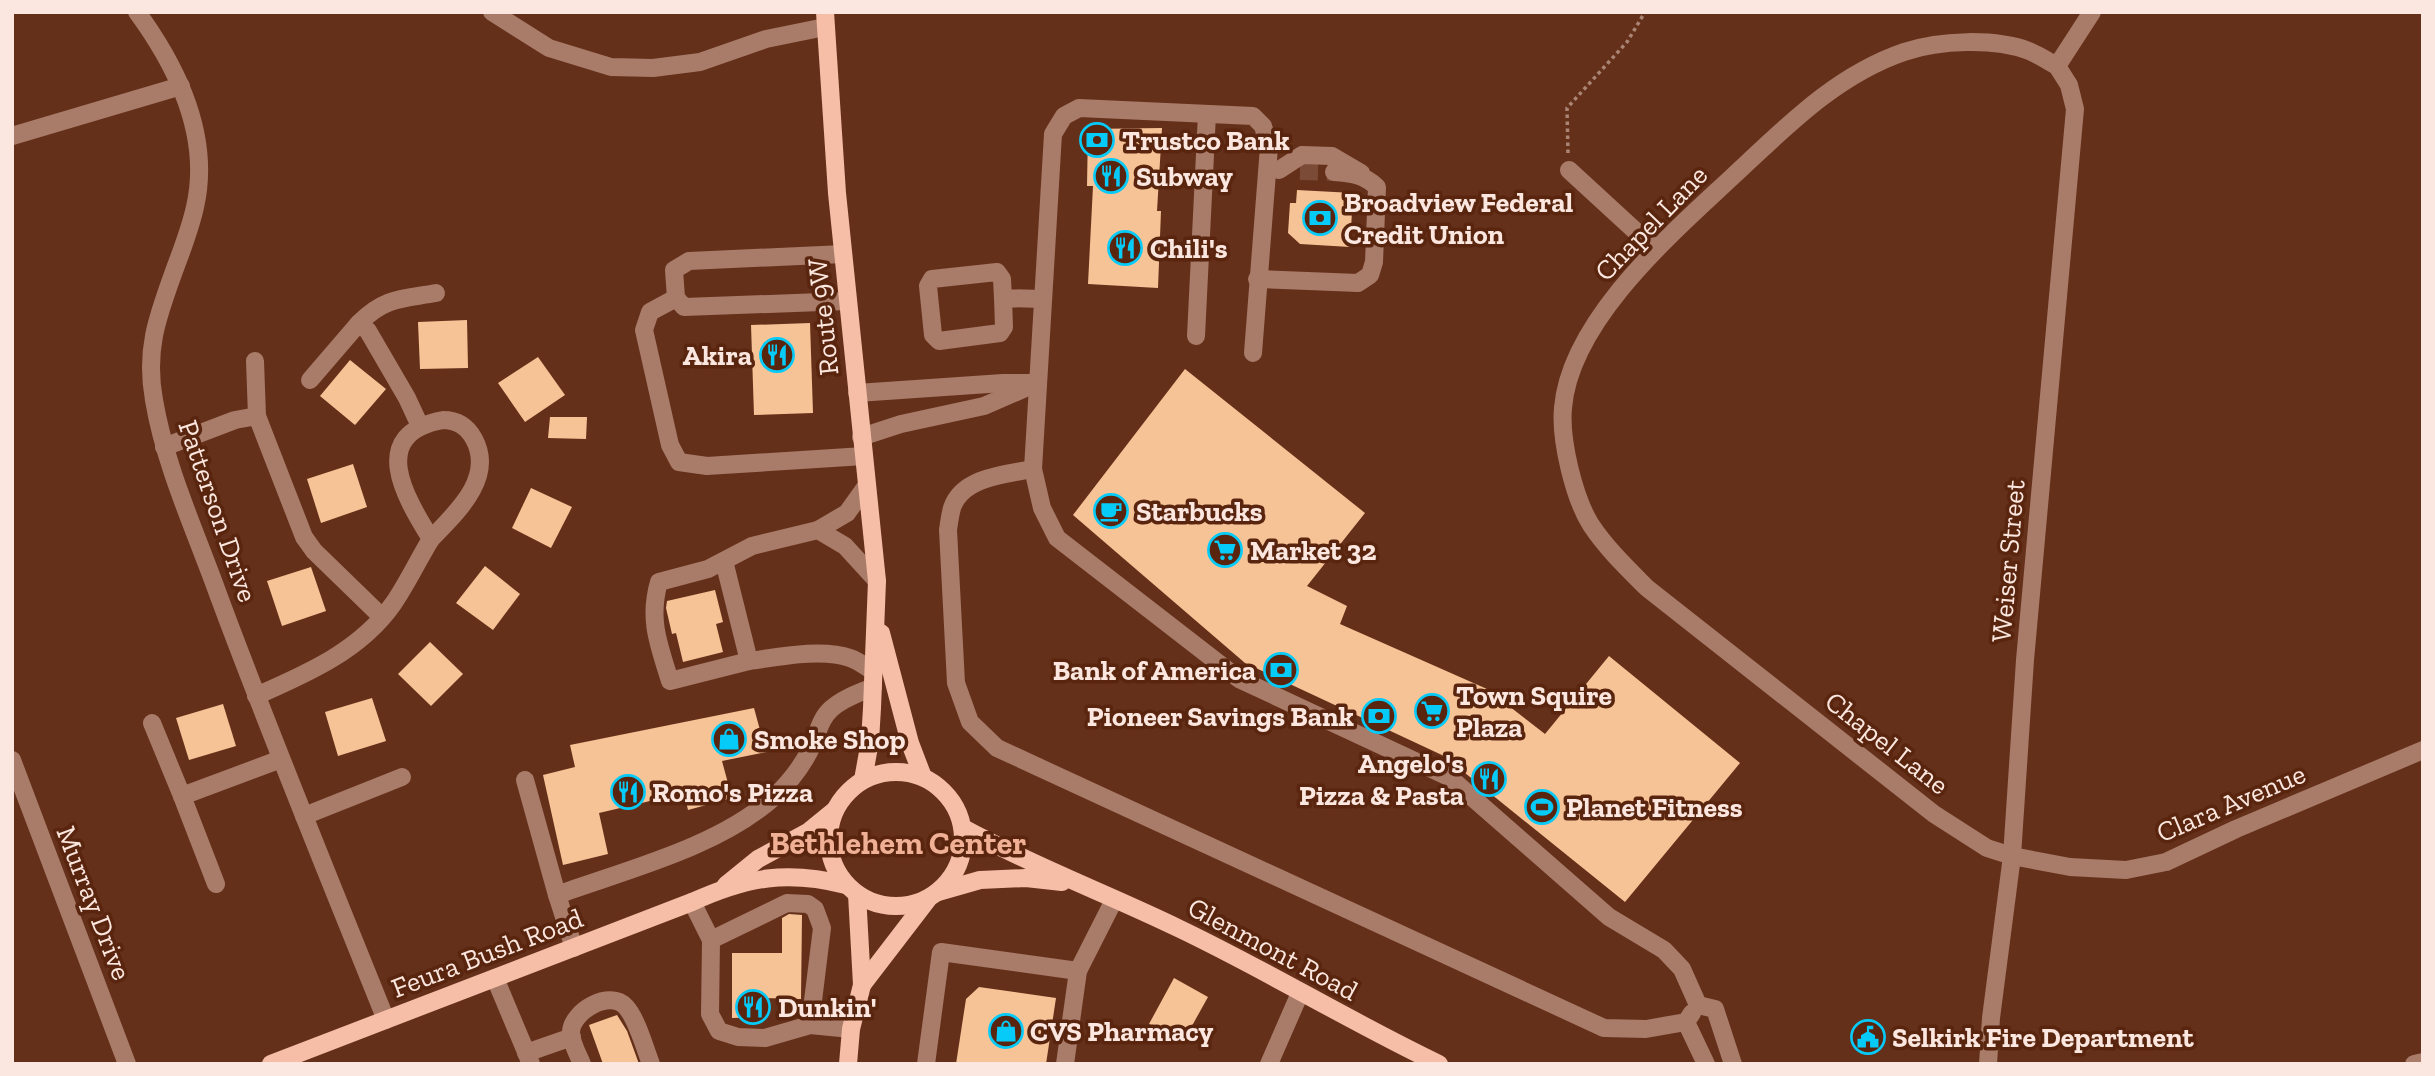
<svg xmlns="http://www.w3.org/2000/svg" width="2435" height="1076" font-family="'Zilla Slab',serif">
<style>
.building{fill:#f6c397}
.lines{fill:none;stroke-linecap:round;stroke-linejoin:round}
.minor-tunnel{stroke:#7c4b38;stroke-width:18;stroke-dasharray:18 9;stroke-linecap:butt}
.path{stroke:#aa8575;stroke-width:3.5;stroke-dasharray:3.5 3.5;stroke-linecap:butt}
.minor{stroke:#a97b69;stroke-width:18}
.major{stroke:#f6bea7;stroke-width:18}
.labels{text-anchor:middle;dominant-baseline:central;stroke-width:7;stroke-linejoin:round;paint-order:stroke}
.poi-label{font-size:28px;font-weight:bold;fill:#fbe7df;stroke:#59250e;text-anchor:start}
.street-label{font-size:28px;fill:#fbe7df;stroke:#59250e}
.quarter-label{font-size:32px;font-weight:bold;fill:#f0b096;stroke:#59250e}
</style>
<rect width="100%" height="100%" fill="#65301a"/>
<!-- building -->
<g class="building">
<path d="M1162 128 1157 211H1161L1158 288 1088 284 1093 186H1087L1088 129Z"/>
<path d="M1297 190 1353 193 1350 247 1300 244 1288 233 1290 203H1296Z"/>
<path d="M467 320 468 368 420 369 418 322Z"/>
<path d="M810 323 813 413 754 415 751 325Z"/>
<path d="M538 357 565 395 525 422 498 383Z"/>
<path d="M350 360 386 389 355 425 320 396Z"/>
<path d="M1185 369 1365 513 1307 586 1347 606 1340 624 1487 689 1545 734 1609 656 1740 763 1625 902 1444 756 1245 663 1073 515Z"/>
<path d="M550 417H587L586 439 548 438Z"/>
<path d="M353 464 367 507 321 523 307 479Z"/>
<path d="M531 488 572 507 551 548 512 528Z"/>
<path d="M485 566 520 594 493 630 456 603Z"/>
<path d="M311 567 326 611 282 626 267 581Z"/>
<path d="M715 590 723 622 716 624 723 652 683 662 676 633 672 634 666 608 667 601Z"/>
<path d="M430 642 463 674 431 706 398 674Z"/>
<path d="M372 698 386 741 338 756 325 712Z"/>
<path d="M223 704 236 746 189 760 176 718Z"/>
<path d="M754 708 766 752 722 761 732 798 688 810 684 793 599 813 608 854 563 865 543 775 575 767 570 745Z"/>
<path d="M789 914 802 915 801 999 763 998V1017L732 1018V953H782V918Z"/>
<path d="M1174 978 1208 997 1183 1042 1149 1024Z"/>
<path d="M979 987 1056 998 1046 1064H956L966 999Z"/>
<path d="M617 1015 627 1031 639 1064H603L589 1025Z"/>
</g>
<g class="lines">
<!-- minor-tunnel -->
<path class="minor-tunnel" d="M1300 171 1334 172"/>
<!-- path -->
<g class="path">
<path d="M1568 153 1567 108 1627 42 1645 12"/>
<path d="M825 860V841"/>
</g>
<!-- minor -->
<g class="minor">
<path d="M137 12C178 68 211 137 195 207 190 230 181 252 173 274 157 318 145 351 154 400 165 466 195 530 218 594 271 737 329 878 386 1020"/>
<path d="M492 12 549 48 611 67 653 68 700 62 766 39 825 27"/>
<path d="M2057 66C2048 61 2039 55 2029 51 1995 38 1939 40 1904 52 1834 76 1784 129 1731 178 1671 234 1570 321 1563 408 1560 440 1574 498 1591 525 1607 549 1627 568 1647 588L1934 814 1987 848 2012 856 2070 867 2126 870 2166 862 2236 829 2423 750"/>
<path d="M2057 66 2092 12"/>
<path d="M12 136 181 86"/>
<path d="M1279 170 1302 155 1332 156 1361 173"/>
<path d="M1569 170 1655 249"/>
<path d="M843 254 689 261 674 270 676 298 684 307 848 301"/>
<path d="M1257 279 1358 283 1370 275 1374 262 1377 187C1364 175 1352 173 1334 172"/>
<path d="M676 298 650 312 644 330 670 445 679 462 707 466 864 456"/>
<path d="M1003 298 1004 327 1000 333 939 341 933 335 928 286 932 279 997 272 1002 279 1003 298 1042 299"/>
<path d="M359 323C385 297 402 299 436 293"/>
<path d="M1196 336 1207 114"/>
<path d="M1253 353 1269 147 1263 126 1253 116 1079 108 1064 116 1053 134 1033 469 1042 508 1057 538 1239 679 1449 777 1609 917 1664 950 1682 969 1698 1005"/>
<path d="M255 361 257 416"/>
<path d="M310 380 359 323 368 331 407 398 420 426"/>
<path d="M857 393 1003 383H1030"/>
<path d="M443 420C457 420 467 426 474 439 495 478 456 513 431 539 405 497 367 434 443 420Z"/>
<path d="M861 437 901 424 984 406 1037 383"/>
<path d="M164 447 235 420 257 416 304 537 314 551 382 617"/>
<path d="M1033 469C1006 474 962 477 952 508 950 515 949 523 948 530L956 683 970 722 997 748 1604 1028 1646 1029 1686 1022"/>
<path d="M867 485 847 513 818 530 845 546 877 581"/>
<path d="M724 561 749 661 670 681C659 645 648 620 659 582L708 569 752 546 818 530"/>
<path d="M749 661C778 657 822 648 850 658 859 661 866 667 874 672"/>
<path d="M256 696C306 674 360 651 393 604 407 584 418 560 431 539"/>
<path d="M152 723 182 796"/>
<path d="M12 760 127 1064"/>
<path d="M525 780 557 895"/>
<path d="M304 816 402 777"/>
<path d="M216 884 182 796 281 759"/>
<path d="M692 902 711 940 710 1014 719 1031 738 1037 765 1038 810 1025 851 1029"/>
<path d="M711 940 787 903 808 904 815 909 822 928 810 1025"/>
<path d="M574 948 557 895C626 870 719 847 774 797 789 783 803 765 812 746 818 733 820 719 831 709 843 698 859 693 873 687"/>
<path d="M495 978 531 1064"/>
<path d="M1698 1005 1715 1009 1733 1064"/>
<path d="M1692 1013 1686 1022 1706 1064"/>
<path d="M526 1053 572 1037"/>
<path d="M582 1064C578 1054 571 1043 571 1032 572 1011 610 989 626 1007 637 1019 645 1049 651 1064"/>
<path d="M926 1064 941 952 1078 971"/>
<path d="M1065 1064 1078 971 1114 900"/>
<path d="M1269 1064 1300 993"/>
<path d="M1988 1064 1991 1018 2012 856 2025 660 2075 109 2069 85 2057 66"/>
<path d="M2414 1064 2423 1062"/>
</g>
<!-- major -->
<g class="major">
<path d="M825 12 837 193 877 581 872 708 870 741 863 780"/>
<path d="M881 633 910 743 923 777"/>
<circle cx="896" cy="839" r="67"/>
<path d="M963 828C1033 866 1108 894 1180 929 1268 971 1351 1022 1439 1064"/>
<path d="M726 885 758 859 808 832 835 810"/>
<path d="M938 892 980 880 1026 878 1062 882"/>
<path d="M862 985 928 899"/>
<path d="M271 1064 692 902C747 877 787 870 846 885"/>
<path d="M848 1064 851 1029 862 985 857 894"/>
</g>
</g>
<!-- icons -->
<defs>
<g id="bank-ring" transform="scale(1.75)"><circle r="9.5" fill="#59250e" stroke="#06cbf9" stroke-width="1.5"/><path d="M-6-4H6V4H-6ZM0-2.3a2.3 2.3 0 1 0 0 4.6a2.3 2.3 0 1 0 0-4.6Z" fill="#06cbf9"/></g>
<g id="restaurant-ring" transform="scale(1.75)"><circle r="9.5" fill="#59250e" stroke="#06cbf9" stroke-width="1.5"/><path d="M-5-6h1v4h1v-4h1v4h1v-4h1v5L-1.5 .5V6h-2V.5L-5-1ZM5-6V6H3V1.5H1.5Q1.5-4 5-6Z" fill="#06cbf9"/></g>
<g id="cafe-ring" transform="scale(1.75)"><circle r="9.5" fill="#59250e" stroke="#06cbf9" stroke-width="1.5"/><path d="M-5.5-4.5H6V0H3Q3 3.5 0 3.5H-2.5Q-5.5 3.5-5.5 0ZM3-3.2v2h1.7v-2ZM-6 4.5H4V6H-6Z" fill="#06cbf9"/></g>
<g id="supermarket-ring" transform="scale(1.75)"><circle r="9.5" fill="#59250e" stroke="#06cbf9" stroke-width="1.5"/><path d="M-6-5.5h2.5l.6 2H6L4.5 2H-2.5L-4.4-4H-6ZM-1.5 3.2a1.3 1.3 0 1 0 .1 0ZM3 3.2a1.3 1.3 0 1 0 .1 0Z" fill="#06cbf9"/></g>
<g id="shop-ring" transform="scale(1.75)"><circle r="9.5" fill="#59250e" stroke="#06cbf9" stroke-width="1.5"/><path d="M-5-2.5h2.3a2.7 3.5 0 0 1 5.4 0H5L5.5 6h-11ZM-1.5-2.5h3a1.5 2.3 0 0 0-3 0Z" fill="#06cbf9"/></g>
<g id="stadium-ring" transform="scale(1.75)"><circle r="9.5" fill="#59250e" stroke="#06cbf9" stroke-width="1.5"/><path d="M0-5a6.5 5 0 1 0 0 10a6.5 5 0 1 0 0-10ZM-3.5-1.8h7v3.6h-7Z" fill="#06cbf9"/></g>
<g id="civic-ring" transform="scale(1.75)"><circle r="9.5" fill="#59250e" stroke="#06cbf9" stroke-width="1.5"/><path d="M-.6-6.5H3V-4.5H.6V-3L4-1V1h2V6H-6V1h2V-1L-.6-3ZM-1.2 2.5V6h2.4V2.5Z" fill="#06cbf9"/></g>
</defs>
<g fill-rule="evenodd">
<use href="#bank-ring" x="1097" y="140"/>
<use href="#restaurant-ring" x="1111" y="176"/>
<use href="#bank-ring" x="1320" y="218"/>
<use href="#restaurant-ring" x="1125" y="248"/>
<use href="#restaurant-ring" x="777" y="355"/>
<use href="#cafe-ring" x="1111" y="511"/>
<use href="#supermarket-ring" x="1225" y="550"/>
<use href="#bank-ring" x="1281" y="670"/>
<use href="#supermarket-ring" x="1432" y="711"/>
<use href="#bank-ring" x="1379" y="716"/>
<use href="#shop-ring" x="729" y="739"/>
<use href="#restaurant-ring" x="1489" y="779"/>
<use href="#restaurant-ring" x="628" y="792"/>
<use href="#stadium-ring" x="1542" y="807"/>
<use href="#restaurant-ring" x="753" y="1007"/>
<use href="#shop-ring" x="1006" y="1031"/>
<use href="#civic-ring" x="1868" y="1037"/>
</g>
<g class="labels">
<!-- poi labels -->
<g class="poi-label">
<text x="1122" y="140">Trustco Bank</text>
<text x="1136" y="176">Subway</text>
<text x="1344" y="202">Broadview Federal<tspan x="1344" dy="32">Credit Union</tspan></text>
<text x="1150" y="248">Chili's</text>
<text x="752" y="355" text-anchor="end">Akira</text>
<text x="1136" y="511">Starbucks</text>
<text x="1250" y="550">Market 32</text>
<text x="1256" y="670" text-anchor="end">Bank of America</text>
<text x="1456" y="695">Town Squire<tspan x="1456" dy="32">Plaza</tspan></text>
<text x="1354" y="716" text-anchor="end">Pioneer Savings Bank</text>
<text x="754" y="739">Smoke Shop</text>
<text x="1464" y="763" text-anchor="end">Angelo's<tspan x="1464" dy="32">Pizza &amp; Pasta</tspan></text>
<text x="652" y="792">Romo's Pizza</text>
<text x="1566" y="807">Planet Fitness</text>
<text x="778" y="1007">Dunkin'</text>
<text x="1030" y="1031">CVS Pharmacy</text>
<text x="1892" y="1037">Selkirk Fire Department</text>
</g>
<!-- street labels -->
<g class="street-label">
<text transform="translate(1651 223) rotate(-46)">Chapel Lane</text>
<text transform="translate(823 317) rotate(-96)">Route 9W</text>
<text transform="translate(218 511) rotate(71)">Patterson Drive</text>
<text transform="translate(2008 561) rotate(-85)">Weiser Street</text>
<text transform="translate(1887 743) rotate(38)">Chapel Lane</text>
<text transform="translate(2231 803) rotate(-23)">Clara Avenue</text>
<text transform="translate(94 903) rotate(69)">Murray Drive</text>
<text transform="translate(1273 949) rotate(28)">Glenmont Road</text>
<text transform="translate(487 953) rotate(-21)">Feura Bush Road</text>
</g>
<!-- quarter labels -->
<g class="quarter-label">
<text x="898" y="843">Bethlehem Center</text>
</g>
</g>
<!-- border -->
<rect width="2435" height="1076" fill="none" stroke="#fbe7df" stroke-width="28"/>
</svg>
